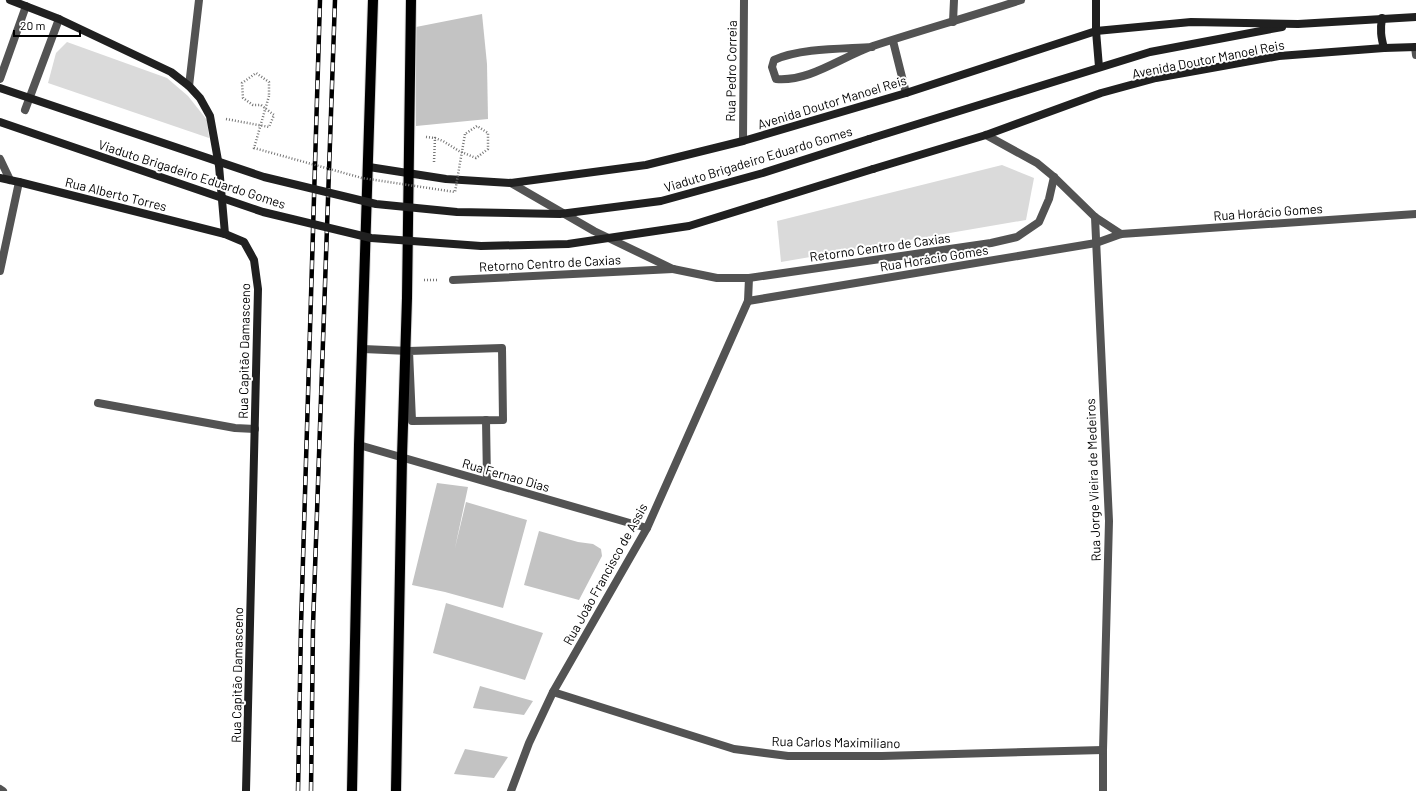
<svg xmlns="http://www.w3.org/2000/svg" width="1416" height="791" font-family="Barlow,sans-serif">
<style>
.green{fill:#dadada}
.building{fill:#c3c3c3}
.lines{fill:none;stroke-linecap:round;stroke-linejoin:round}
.primary-casing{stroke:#dbdbdb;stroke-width:12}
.path{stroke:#757575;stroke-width:2.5;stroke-dasharray:1 2;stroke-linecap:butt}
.lane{stroke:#535353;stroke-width:8}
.street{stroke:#535353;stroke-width:8}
.secondary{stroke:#202020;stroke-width:8}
.primary{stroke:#000;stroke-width:10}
.rail-casing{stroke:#000;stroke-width:4.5}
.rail{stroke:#fff;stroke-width:3;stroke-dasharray:9;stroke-linecap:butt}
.path-bridge{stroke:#757575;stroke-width:2.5;stroke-dasharray:1 2;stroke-linecap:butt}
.secondary-bridge{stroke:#202020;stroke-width:8}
.labels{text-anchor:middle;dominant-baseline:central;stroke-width:4;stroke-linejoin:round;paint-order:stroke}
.street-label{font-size:13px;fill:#000;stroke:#fff}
</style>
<rect width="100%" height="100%" fill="#fff"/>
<!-- green -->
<g class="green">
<path d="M67 42 167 78 188 96 207 120 209 138 48 83 56 53Z"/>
<path d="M1002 165 1034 178 1026 220 781 262 777 221Z"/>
</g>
<!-- building -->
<g class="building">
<path d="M482 14 487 64 488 119 416 126V27Z"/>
<path d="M437 483 468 487 455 548 466 502 527 520 503 608 445 592 412 585Z"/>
<path d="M539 531 578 542 593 544 601 549 602 556 579 600 524 585Z"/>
<path d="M446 603 543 633 525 680 433 653Z"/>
<path d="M480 686 533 701 524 715 473 708Z"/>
<path d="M465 749 508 757 494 778 454 774Z"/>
</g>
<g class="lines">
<!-- primary casing -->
<g class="primary-casing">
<g id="primary">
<path d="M352 791 359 445 373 0"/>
<path d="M396 791 402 457 407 298 411 0"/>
</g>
</g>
<!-- path -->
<g class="path">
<path d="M226 119 269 127 274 115 261 105H253L243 98 242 83 256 73 269 82V96"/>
<path d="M426 137 435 138"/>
<path d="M434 162 435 138 443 141 459 151 476 158 488 149V133L477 126 465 134"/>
<path d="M424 280H439"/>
</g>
<!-- lane -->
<g class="lane">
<path d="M953 22 954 0"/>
<path d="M893 41 906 93"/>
<path d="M872 47C842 49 801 48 774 60L772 67 776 79C810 82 841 57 873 46 922 30 972 16 1021 0"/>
<path d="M0 79 26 6"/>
<path d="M189 86 199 0"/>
<path d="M25 110 59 19"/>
<path d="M0 159 10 180"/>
<path d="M502 348 503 420 412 421 409 351Z"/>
<path d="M363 349 409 351"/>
<path d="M98 403 235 428 255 429"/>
<path d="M486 420 487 481"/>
</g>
<!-- street -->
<g class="street">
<path d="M1415 47 1416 55"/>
<path d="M986 135 1037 163 1054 177 1095 217 1121 234"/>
<path d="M743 141 744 0"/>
<path d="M511 183 594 231 673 269 717 278H749L991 243 1017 237 1039 222 1049 199 1054 177"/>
<path d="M1095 217 1109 521 1103 750V791"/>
<path d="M0 271 19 182"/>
<path d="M453 280 673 269"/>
<path d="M748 301 1096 243 1121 234 1416 214"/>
<path d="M359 445 647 528"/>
<path d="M553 692 734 749 788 756H882L1103 750"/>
<path d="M0 789 3 791"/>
<path d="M511 791 529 743 553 692 647 528 748 301 749 278"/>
</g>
<!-- secondary -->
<g class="secondary">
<path d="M10 0 59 19 171 72 189 86 200 98 210 116 219 166 225 234"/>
<path d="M1096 0V31L1099 67"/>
<path d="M1382 18C1380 30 1381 37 1384 48"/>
<path d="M869 139 1150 52 1282 27"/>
<path d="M369 167 446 179 511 183 646 165 743 141 906 93 1096 31 1191 22 1298 24 1416 17"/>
<path d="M873 169 986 135 1101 93 1156 78 1279 56 1384 48 1416 47"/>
<path d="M0 178 19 182 225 234 244 242 254 260 258 289 246 791"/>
</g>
<!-- primary -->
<use href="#primary" class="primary"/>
<!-- rail casing -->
<g class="rail-casing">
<g id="rail">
<path d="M298 791 301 626 320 0"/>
<path d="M311 791 313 626 335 0"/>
</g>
</g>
<!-- rail -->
<use href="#rail" class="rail"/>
<!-- path-bridge -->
<path class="path-bridge" d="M269 96 254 148 362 178 455 192 465 134"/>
<!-- secondary-bridge -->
<g class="secondary-bridge">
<path d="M0 88 264 177 376 204 457 212 560 214 661 201 763 173 869 139"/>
<path d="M0 122 263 212 371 238 481 246 568 244 689 226 873 169"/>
</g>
</g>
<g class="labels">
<!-- street labels -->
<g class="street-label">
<text transform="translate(1208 59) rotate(-11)">Avenida Doutor Manoel Reis</text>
<text transform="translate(731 71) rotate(-89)">Rua Pedro Correia</text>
<text transform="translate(832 102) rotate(-17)">Avenida Doutor Manoel Reis</text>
<text transform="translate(758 159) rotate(-17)">Viaduto Brigadeiro Eduardo Gomes</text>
<text transform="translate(192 174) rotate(18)">Viaduto Brigadeiro Eduardo Gomes</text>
<text transform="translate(116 194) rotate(14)">Rua Alberto Torres</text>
<text transform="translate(1268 212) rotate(-4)">Rua Horácio Gomes</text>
<text transform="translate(880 247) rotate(-8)">Retorno Centro de Caxias</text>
<text transform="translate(934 258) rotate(-9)">Rua Horácio Gomes</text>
<text transform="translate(550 263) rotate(-3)">Retorno Centro de Caxias</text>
<text transform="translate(244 351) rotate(-89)">Rua Capitão Damasceno</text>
<text transform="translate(506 475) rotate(16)">Rua Fernao Dias</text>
<text transform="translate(1093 480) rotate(-92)">Rua Jorge Vieira de Medeiros</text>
<text transform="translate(605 574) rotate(-61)">Rua Joāo Francisco de Assis</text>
<text transform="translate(237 675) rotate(-89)">Rua Capitão Damasceno</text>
<text transform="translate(836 742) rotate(1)">Rua Carlos Maximiliano</text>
</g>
</g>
<!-- scale -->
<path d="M14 30v6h66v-6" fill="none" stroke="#000000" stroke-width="2"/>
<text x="20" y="30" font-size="12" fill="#000000" stroke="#ffffff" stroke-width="3" paint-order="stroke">20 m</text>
</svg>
